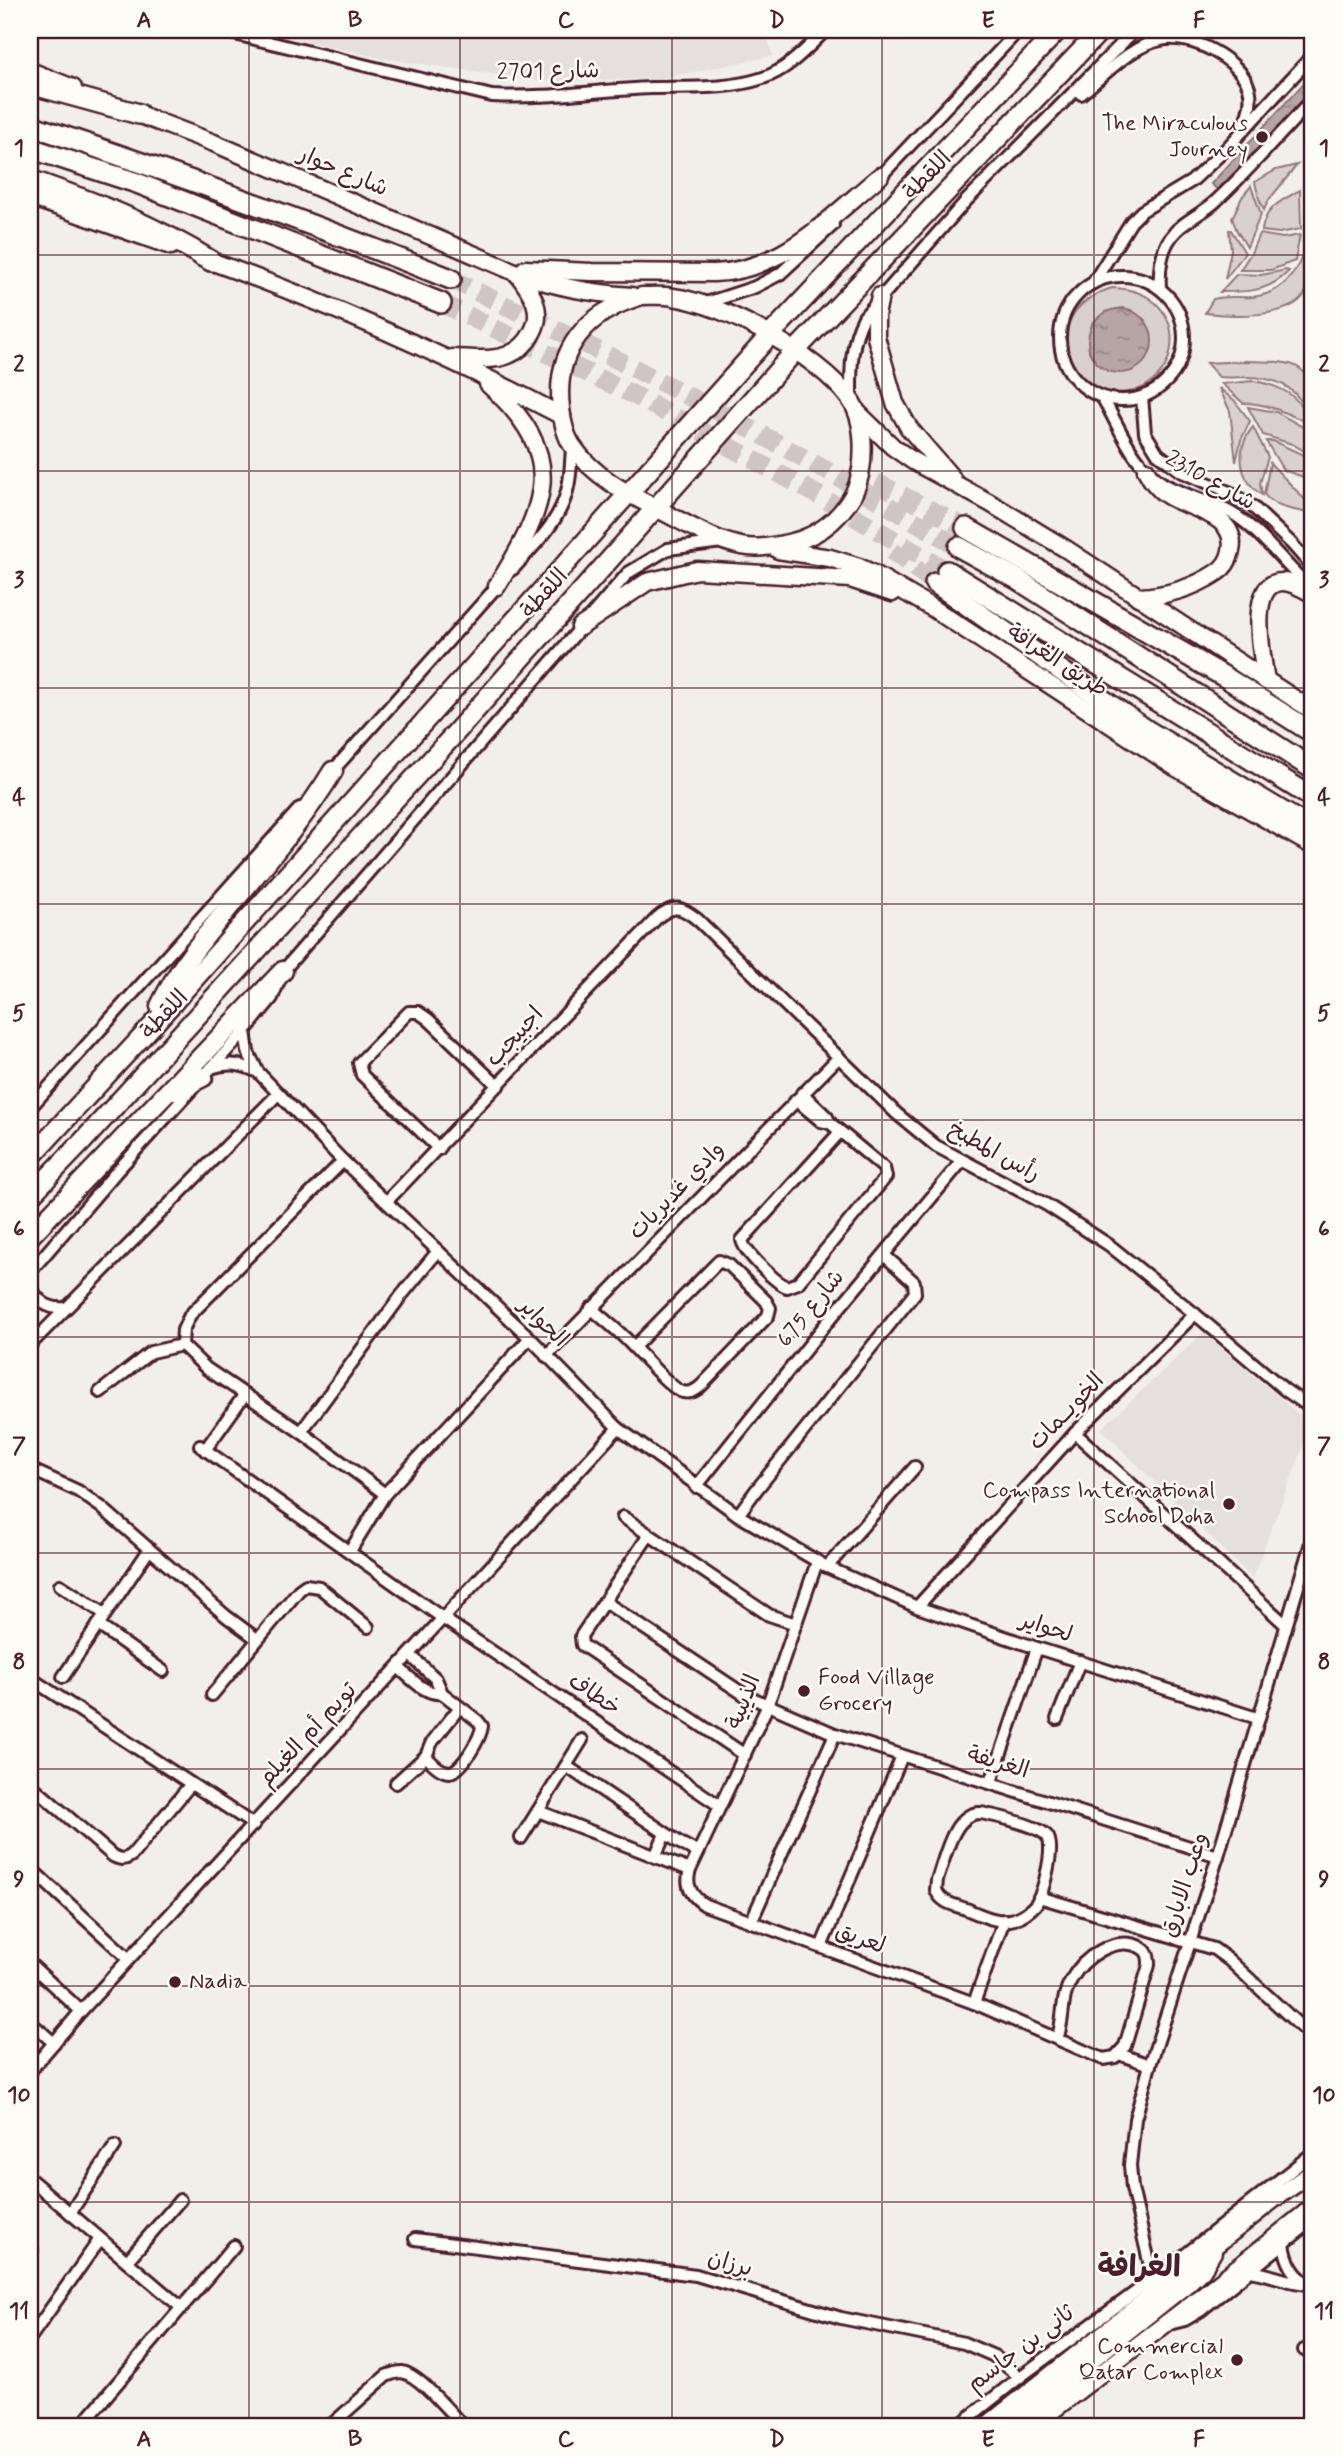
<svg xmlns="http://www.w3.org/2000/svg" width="1343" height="2457" font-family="Mynerve,'Playpen Sans Arabic',sans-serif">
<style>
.built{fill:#e5dfdd}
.green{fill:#d9d0cf;stroke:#92787d;stroke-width:2;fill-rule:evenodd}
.water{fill:url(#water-ripples);stroke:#8b6f75;stroke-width:2}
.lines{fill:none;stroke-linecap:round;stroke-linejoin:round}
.trunk-tunnel{stroke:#d0c5c5;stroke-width:19;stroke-dasharray:19 10;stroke-linecap:butt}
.minor-casing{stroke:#4a1f2b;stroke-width:16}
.secondary-casing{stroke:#4a1f2b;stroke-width:21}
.primary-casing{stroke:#4a1f2b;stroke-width:23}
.trunk-casing{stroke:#4a1f2b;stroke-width:24}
.minor{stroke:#fdfcf7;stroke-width:10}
.secondary{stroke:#fdfcf7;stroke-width:16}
.primary{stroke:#fdfcf7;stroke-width:18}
.trunk{stroke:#fdfcf7;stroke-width:19}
.grid{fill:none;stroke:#4a1f2b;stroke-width:2;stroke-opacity:0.55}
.poi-dot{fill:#4a1f2b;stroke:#fdfcf7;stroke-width:2.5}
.labels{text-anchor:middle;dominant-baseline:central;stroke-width:5;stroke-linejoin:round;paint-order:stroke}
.street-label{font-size:23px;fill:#4a1f2b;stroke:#fdfcf7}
.poi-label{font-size:23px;fill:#4a1f2b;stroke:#fdfcf7;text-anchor:end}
.district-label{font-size:30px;font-weight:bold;fill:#4a1f2b;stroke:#fdfcf7}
.neatline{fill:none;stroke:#4a1f2b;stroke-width:2.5}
.grid-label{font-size:23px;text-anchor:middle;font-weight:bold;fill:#4a1f2b}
</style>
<defs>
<pattern id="water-ripples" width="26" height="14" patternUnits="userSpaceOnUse" patternTransform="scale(1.75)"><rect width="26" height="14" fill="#b7a5a6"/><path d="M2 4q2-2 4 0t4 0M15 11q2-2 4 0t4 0" fill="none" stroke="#978687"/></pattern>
</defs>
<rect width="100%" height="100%" fill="#f2efeb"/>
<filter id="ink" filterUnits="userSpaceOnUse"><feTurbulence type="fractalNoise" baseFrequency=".0143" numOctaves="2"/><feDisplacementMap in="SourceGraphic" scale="14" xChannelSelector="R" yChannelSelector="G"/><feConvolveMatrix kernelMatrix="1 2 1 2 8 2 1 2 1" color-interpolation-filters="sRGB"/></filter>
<g filter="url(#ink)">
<!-- built -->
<g class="built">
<path d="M260 30H765L773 56 659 79 539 81 380 58Z"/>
<path d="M1203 1333 1312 1425 1252 1578 1101 1429Z"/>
</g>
<!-- green -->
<g class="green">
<path d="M1297 165 1268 201 1264 210 1259 199 1255 182 1276 170Z"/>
<path d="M1251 186 1261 214 1247 247 1237 231 1232 218 1242 197Z"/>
<path d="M1300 190 1301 229 1279 233 1262 231C1264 208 1282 200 1300 190Z"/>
<path d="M1229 230H1231L1245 253 1225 279 1231 250Z"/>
<path d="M1259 234 1283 238 1300 235 1295 261 1271 270H1240L1251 253Z"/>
<path d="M1306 242 1311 247C1310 261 1312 282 1304 295 1289 319 1230 316 1205 313L1213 299C1226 295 1239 298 1252 297 1284 294 1300 270 1306 242Z"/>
<path d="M1286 270 1289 271C1269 292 1247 292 1220 292L1237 274 1261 275Z"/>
<path d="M1112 288C1202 290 1182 408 1105 391 1091 389 1078 378 1072 366 1054 328 1076 299 1112 288ZM1122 308 1131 310 1145 320 1143 363C1123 379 1100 374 1089 351L1092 323 1105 312Z"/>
<path d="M1246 361C1298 362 1313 359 1313 419 1296 391 1286 378 1247 377 1238 377 1228 378 1219 377L1206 363Z"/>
<path d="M1253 381C1279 385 1302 395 1308 423 1286 413 1268 403 1243 403L1222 384Z"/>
<path d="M1219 388 1234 400 1250 421 1241 440 1236 462 1230 411Z"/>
<path d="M1248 407 1276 412 1308 430 1312 453 1310 454 1292 444 1263 435Z"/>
<path d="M1253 427 1268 457 1260 483 1262 495C1238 479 1235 449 1253 427Z"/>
<path d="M1266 441H1273L1310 458 1312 480 1283 470Z"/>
<path d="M1270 463 1313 508V514C1297 510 1274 509 1264 494Z"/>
</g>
<!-- water -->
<g class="water">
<path d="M1313 73V91L1220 192 1211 184Z"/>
<circle cx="1120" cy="341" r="32"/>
</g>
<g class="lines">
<!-- trunk-tunnel -->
<g class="trunk-tunnel">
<path d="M451 279C517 311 582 342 647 375 753 428 857 487 959 547"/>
<path d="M441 303 638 397 809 490 947 571"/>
<path d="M850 469 966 528"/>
<path d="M892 551 935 583"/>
</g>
<!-- minor casing -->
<g class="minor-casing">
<g id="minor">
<path d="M218 30 492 96C545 99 598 90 651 88 688 87 728 90 763 78 788 70 807 48 826 30"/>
<path d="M1081 94C1105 75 1130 46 1161 40 1190 33 1240 59 1249 88 1253 101 1249 113 1244 124"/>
<path d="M876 181 1019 30"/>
<circle cx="1122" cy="338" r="62"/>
<path d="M1093 283 1131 222 1142 211 1192 181 1227 148 1313 55"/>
<path d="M1160 288C1159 271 1160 252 1171 237 1182 221 1203 214 1217 200 1251 168 1281 133 1313 99"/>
<path d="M703 304 755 287 780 274 833 225"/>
<path d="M1102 397C1120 427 1132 465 1164 484 1189 498 1218 502 1242 520 1268 539 1286 567 1311 588"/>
<path d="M1142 397 1145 433 1158 454 1182 472 1229 492 1253 507 1291 543 1313 568"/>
<path d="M851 400C851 370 850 344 864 317L965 202 1135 30"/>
<path d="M513 569C534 545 559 523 567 491 571 477 571 461 572 447"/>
<path d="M329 775 500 583"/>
<path d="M245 1031 248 1052 258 1072 343 1161 530 1338 618 1428 738 1515 827 1567 917 1607 1037 1648 1257 1718"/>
<path d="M211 1068C229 1062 242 1064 258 1072"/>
<path d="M802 1093 827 1117 830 1123 884 1168 886 1177 798 1283 787 1287C775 1282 744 1252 742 1240L840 1132"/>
<path d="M796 1100 821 1121 830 1123"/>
<path d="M30 1108 300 808"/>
<path d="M439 1149 362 1075 359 1063 409 1012H418L428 1019 498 1086"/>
<path d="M343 1161 190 1315 183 1330 182 1345 207 1369 301 1432 385 1494"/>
<path d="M387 1201 657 918C674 903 682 907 698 920L897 1114 936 1146 1047 1205 1109 1245 1195 1314 1285 1390 1313 1409"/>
<path d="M30 1272 117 1171 245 1031 272 998 283 971 628 573 668 549 722 542"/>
<path d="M30 1285C36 1300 48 1310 65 1308"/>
<path d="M591 1308C602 1318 614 1327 624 1337 636 1348 671 1390 683 1392 691 1394 697 1390 702 1385L768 1316 770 1308 766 1301 729 1265 719 1261 634 1347"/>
<path d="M33 1342 278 1094"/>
<path d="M546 1356 839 1057"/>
<path d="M100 1392 151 1352 182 1345"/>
<path d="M301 1432 401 1296 438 1251"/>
<path d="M1075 1433 1286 1625"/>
<path d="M200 1446 444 1619 720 1806"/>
<path d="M205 1450 245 1394"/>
<path d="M30 1469 78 1491 101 1507 226 1616 257 1639"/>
<path d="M696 1487 825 1325 962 1161"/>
<path d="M738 1515 757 1489 915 1293 914 1282 884 1255"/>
<path d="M623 1517 769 1615 796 1624"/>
<path d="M649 1535 581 1636 582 1645 745 1755"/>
<path d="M350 1551 385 1494 530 1338"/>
<path d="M817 1562 767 1707 690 1870C685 1885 691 1896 705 1905L974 2003 1103 2059 1115 2057 1125 2046 1149 1965C1149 1956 1148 1951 1140 1947 1114 1935 1083 1958 1071 1980 1060 1999 1065 2019 1057 2039"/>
<path d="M827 1567 915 1467"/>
<path d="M60 1585 105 1614"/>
<path d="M605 1602 745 1695 835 1734 1218 1856"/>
<path d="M917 1607 1075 1433 1195 1314"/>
<path d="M98 1625 163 1671"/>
<path d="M410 1655 436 1679 442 1693 478 1721 482 1726C481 1737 462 1771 450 1772 441 1772 431 1762 426 1756L432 1742 460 1707"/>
<path d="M399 1668C412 1679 425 1695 442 1693"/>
<path d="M63 1677 149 1550"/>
<path d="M30 1678 254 1825"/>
<path d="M212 1695 299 1590 306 1585 319 1587 368 1627"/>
<path d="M1057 1719 1080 1661"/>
<path d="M566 1766 680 1843 697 1852"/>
<path d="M991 1782 1037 1648"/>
<path d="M396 1783 426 1756"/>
<path d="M30 1784 113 1856C121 1860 125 1860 132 1855L191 1784"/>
<path d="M538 1811 690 1870"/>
<path d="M981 1813C996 1816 1038 1825 1047 1836 1056 1846 1043 1893 1036 1904 1030 1911 1022 1916 1014 1919 998 1924 981 1915 966 1909 954 1905 941 1903 936 1890L937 1880C945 1858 953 1812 981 1813Z"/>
<path d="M521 1838 582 1740"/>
<path d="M655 1857 665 1834"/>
<path d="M30 1868 129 1959"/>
<path d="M1039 1897 1214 1949 1229 1960 1313 2038"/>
<path d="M751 1922 835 1734"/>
<path d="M821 1947 902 1756"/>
<path d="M30 1964 81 2011"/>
<path d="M974 2003 1004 1920"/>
<path d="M30 2022 54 2043"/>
<path d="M1119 2054 1150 2065"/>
<path d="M30 2071 81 2011 618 1428"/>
<path d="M30 2179 182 2308"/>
<path d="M70 2213 115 2146"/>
<path d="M415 2239 696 2275 841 2318 964 2343 994 2356 1020 2377"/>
<path d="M1284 2243C1286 2260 1292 2274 1307 2283"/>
<path d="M30 2247 32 2250"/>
<path d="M127 2261 180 2200"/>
<path d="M1249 2271C1270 2273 1289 2284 1310 2284"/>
<path d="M1153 2279 1132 2188 1130 2165 1135 2119 1150 2065 1218 1856 1313 1536"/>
<path d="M1169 2324 1185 2320 1200 2311 1313 2220"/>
<path d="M30 2338 100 2239"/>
<path d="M1304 2350 1313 2354"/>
<path d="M80 2427 234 2246"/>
<path d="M329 2427 386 2376C391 2374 396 2372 402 2372 420 2375 450 2413 464 2427"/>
<path d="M957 2427 1020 2377 1171 2266 1313 2153"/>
</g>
</g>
<!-- secondary casing -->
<g class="secondary-casing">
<g id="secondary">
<path d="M30 71 73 88"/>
<path d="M130 111 214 143 517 273C557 287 589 293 632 296"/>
<path d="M30 197 171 246"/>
<path d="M202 258C326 302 445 355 562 416"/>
<path d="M525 269 592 272 714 273C783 271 830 217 880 176"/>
<path d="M642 296C652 296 663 295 673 297 725 304 818 356 849 398 867 421 866 470 853 495 837 523 814 539 783 544 768 547 756 549 741 546 717 541 694 528 673 517 638 498 598 482 574 448 566 438 562 421 561 408 554 349 587 312 642 296Z"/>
<path d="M880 296 876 315V337L895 403 909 428 952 478"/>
<path d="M452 358C469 358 491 362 508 355 518 351 527 343 532 333 545 310 531 292 517 273"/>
<path d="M488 384C569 456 547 505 497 586"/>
<path d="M857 412 893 447 913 461 990 503 1066 549 1313 711"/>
<path d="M778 550 830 558 859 567 876 575 934 609 1175 767 1313 846"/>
<path d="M1138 597C1166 596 1193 588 1216 573 1224 568 1229 561 1231 551 1239 514 1188 509 1167 495 1157 489 1151 480 1146 470"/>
<path d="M580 627 647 582 697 570 850 579 892 593"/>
<path d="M1266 681C1263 660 1246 582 1282 582 1293 582 1304 589 1313 594"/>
<path d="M1057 2383 1076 2372 1188 2283 1202 2270 1213 2252"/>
<path d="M985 2427 1274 2199 1313 2172"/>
<path d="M1009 2427 1070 2379"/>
<path d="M1031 2427 1198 2299 1313 2207"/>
</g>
</g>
<!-- primary casing -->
<g class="primary-casing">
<g id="primary">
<path d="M160 1006C179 966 207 934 235 900 270 858 305 817 333 771"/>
<path d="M175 1091 203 1077"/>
<path d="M30 1158 152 1026 770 335 1058 30"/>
<path d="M30 1196 83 1141 450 739 796 350 1101 30"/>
<path d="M30 1236 283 971"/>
</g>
</g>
<!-- trunk casing -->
<g class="trunk-casing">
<g id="trunk">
<path d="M30 84 139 114"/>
<path d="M30 125C172 172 312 224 451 279"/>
<path d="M30 148 137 183 441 303"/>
<path d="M30 180C93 202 154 225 211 261"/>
<path d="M966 528 1225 677 1313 733"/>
<path d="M959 547 1017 579 1313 769"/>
<path d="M947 571 1313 798"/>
<path d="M935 583 1148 731 1313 830"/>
</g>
</g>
<!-- minor -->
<use href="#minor" class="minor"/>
<!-- secondary -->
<use href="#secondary" class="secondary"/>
<!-- primary -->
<use href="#primary" class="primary"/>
<!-- trunk -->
<use href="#trunk" class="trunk"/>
</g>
</g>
<!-- grid -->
<path class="grid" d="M249 30V2427M460 30V2427M672 30V2427M882 30V2427M1094 30V2427M30 255H1313M30 471H1313M30 688H1313M30 904H1313M30 1120H1313M30 1337H1313M30 1553H1313M30 1769H1313M30 1986H1313M30 2202H1313"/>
<!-- markers -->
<g class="poi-dot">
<circle cx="1262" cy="137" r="7"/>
<circle cx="1229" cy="1504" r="7"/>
<circle cx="804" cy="1691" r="7"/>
<circle cx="175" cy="1982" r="7"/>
<circle cx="1237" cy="2360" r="7"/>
</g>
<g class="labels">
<!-- street labels -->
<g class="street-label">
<text transform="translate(548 72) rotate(-1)">شارع 2701</text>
<text transform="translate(343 172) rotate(23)">شارع حوار</text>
<text transform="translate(928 176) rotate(-46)">اللقطة</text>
<text transform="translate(1210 481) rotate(29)">شارع 2310</text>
<text transform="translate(545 594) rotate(-48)">اللقطة</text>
<text transform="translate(1057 661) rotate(33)">طريق الغرافة</text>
<text transform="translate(165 1015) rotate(-47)">اللقطة</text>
<text transform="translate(515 1037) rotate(-47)">اجبيجب</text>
<text transform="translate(994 1152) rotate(29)">رأس المطبخ</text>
<text transform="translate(677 1191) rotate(-46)">وادي غديريات</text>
<text transform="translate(811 1309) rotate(-51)">شارع 675</text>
<text transform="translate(543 1323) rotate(45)">الحواير</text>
<text transform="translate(1067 1412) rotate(-46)">الخويــمات</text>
<text transform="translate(1046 1628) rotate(18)">لحواير</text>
<text transform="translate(594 1695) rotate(34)">خطاف</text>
<text transform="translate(744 1702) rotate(-68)">الذيبية</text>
<text transform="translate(308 1735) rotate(-47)">تويم أم الغيلم</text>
<text transform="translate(998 1763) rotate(17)">الغريفة</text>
<text transform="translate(1185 1885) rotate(-72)">وعب الابارق</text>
<text transform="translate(860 1939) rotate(20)">لعريق</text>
<text transform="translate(730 2264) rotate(16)">برزان</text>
<text transform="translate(1021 2349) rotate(-37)">ثانى بن جاسم</text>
</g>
<!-- poi labels -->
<g class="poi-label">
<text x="1248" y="124">The Miraculous<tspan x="1248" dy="26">Journey</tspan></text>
<text x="1215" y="1491">Compass International<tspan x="1215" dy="26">School Doha</tspan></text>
<text x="818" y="1678" text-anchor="start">Food Village<tspan x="818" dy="26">Grocery</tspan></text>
<text x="189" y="1982" text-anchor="start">Nadia</text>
<text x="1223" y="2347">Commercial<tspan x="1223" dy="26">Qatar Complex</tspan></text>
</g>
<!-- district labels -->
<g class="district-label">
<text x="1139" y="2267">الغرافة</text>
</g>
</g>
<!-- margin -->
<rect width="1343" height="2457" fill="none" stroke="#fdfcf7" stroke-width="77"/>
<rect x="38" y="38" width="1266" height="2380" class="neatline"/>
<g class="grid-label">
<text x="144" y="27">A</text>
<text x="355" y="27">B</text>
<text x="566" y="27">C</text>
<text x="777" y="27">D</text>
<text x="988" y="27">E</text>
<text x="1199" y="27">F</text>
<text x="19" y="155">1</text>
<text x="1324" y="155">1</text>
<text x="19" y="371">2</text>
<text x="1324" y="371">2</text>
<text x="19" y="587">3</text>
<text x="1324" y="587">3</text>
<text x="19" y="804">4</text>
<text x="1324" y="804">4</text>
<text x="19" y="1020">5</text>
<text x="1324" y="1020">5</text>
<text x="19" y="1236">6</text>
<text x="1324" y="1236">6</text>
<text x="19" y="1453">7</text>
<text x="1324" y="1453">7</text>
<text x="19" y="1669">8</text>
<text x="1324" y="1669">8</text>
<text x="19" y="1886">9</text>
<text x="1324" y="1886">9</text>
<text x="19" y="2102">10</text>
<text x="1324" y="2102">10</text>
<text x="19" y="2318">11</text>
<text x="1324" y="2318">11</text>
<text x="144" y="2446">A</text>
<text x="355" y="2446">B</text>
<text x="566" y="2446">C</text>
<text x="777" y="2446">D</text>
<text x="988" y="2446">E</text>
<text x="1199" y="2446">F</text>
</g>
</svg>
